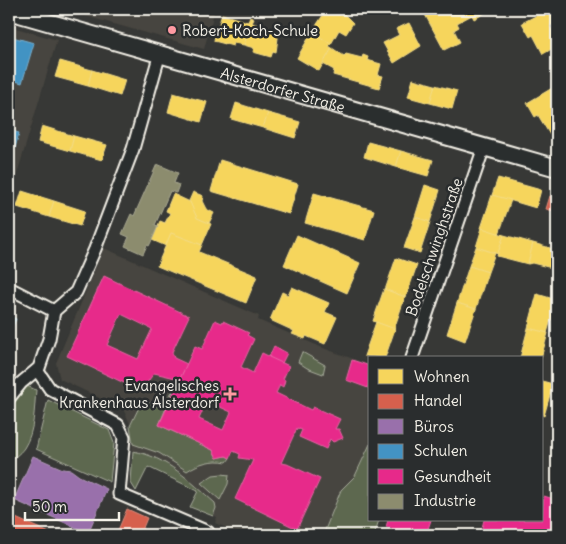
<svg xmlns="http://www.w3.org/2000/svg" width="566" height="544" font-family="Delius,sans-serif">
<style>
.built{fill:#47453f}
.green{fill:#5d6850;stroke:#a8ac9c}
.homes{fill:#f6d55c;stroke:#f5dd86}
.shops{fill:#d6604d;stroke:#df8c7c}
.offices{fill:#9970ab;stroke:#b497bd}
.schools{fill:#4393c3;stroke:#78afce}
.health{fill:#e7298a;stroke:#eb65a6;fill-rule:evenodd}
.industry{fill:#8c8c6e;stroke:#abaa93}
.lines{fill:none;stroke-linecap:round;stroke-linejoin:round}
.street-casing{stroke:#f4f1e8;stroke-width:15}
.secondary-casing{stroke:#f4f1e8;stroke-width:20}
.street{stroke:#2a2d2e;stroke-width:11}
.secondary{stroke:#2a2d2e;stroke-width:16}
.poi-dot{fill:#ff9aa2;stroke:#2a2d2e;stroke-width:2}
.labels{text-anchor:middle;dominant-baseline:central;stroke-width:5;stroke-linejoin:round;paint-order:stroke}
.poi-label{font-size:15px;fill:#f4f1e8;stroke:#2a2d2e;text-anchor:start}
.street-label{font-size:15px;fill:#f4f1e8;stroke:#2a2d2e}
</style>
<rect width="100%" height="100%" fill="#373836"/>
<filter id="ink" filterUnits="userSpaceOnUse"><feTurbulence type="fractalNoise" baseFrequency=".02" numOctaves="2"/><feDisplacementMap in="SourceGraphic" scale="10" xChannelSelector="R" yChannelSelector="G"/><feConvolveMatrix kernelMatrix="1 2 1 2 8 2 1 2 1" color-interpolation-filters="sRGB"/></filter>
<g filter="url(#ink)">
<!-- built -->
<g class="built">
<path d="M60 9H215L204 49Z"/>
<path d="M9 26 57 40 9 201Z"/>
<path d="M104 248 259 316 258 320 323 348 370 365V444L355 476 341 490 323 535H243L215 523 217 517 190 507 198 491 148 467 136 491 131 483 133 430 123 409 60 379 56 363Z"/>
</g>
<!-- green -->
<g class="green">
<path d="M302 352 325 365 323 374 307 368 298 362Z"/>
<path d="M27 386 36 390C34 409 35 431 24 448 19 455 13 457 9 465V405L23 387Z"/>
<path d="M173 391 159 425 213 450 217 458 226 456 230 458 227 462C212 459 199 463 187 471L159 453 133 444 130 426 143 399 159 407Z"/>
<path d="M48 400 109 430 114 443 110 482 36 449Z"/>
<path d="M370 444V520H379L374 535H323L341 490 355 476Z"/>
<path d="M133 451C167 457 190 481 215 503L216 508 213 516 190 507 198 491 148 467 136 491 131 483Z"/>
<path d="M222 474 229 475 228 484 220 500 201 483 213 475Z"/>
</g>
<!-- homes -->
<g class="homes">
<path d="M327 9 342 16 343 13 353 23 346 34 339 30 331 44 312 32Z"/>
<path d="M422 9H442L445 14 453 9H493L474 19 472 15 457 23 459 27 454 30 460 42 444 50Z"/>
<path d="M549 9 556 22 550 26 552 31 557 29V46L543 54 533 35 530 37 522 23Z"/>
<path d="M222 14 248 22 250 17 252 18 244 45 234 43 233 46 214 41 216 26 218 27Z"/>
<path d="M252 18 254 19 252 23 279 31 276 52 273 51 271 57 253 52 254 48 244 45Z"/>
<path d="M409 23 421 46 394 63 383 43 399 35 396 29Z"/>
<path d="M312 32 331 44 329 46 332 48 319 71 297 58Z"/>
<path d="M332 48 344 56 346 54 362 58 363 55 368 57 367 60 381 64 378 75 383 76 379 88 333 75 334 70 323 64Z"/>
<path d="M60 61 92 70 88 86 55 77Z"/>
<path d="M92 70 125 80 120 96 88 86Z"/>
<path d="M413 79 435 85 430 103 408 97Z"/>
<path d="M435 85 457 91 452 109 430 103Z"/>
<path d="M554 87 557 92V131L550 135 538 115 535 117 527 103Z"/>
<path d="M173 93 207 102 201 122 168 112Z"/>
<path d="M236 103 268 113 263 128 231 119Z"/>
<path d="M268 113 300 122 295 138 263 128Z"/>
<path d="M42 126 74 136 70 151 38 142Z"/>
<path d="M74 136 107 145 102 160 70 151Z"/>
<path d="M368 142 401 151 396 167 364 157Z"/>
<path d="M401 151 433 160 428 176 396 167Z"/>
<path d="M220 160 298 184 289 214 211 191Z"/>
<path d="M498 178 541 190 536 208 492 195Z"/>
<path d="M425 185 440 190 430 222 415 217Z"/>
<path d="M22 191 54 201 49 217 17 207Z"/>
<path d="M193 192 203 196 202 201 206 209 214 213 209 223 197 218 189 201Z"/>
<path d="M314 193 374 210 365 240 305 223Z"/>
<path d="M173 194 190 202 197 218 211 224 202 245 171 233 166 246 152 240 160 221 165 223 170 213 166 211Z"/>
<path d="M492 195 511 200 499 234 481 228Z"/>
<path d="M54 201 85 211 80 226 49 217Z"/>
<path d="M415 217 430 222 420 253 404 248Z"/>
<path d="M482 228 504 235 498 254 476 247Z"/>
<path d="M171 233 202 245 199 252 257 276 246 303 157 266Z"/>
<path d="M297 235 360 263 347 293 284 265Z"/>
<path d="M504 235 533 243 528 264 497 256Z"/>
<path d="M533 243 557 250V272L556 269 532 263 528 264Z"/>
<path d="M476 247 495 253 488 272 469 266Z"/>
<path d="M396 258 417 265 406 297 385 290Z"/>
<path d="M469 266 488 272 476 309 457 303Z"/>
<path d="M292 287 329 303 325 312 337 317 325 344 306 336 305 339 292 334 294 331 270 320 282 292 288 295Z"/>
<path d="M384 289 405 297 394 329 373 321Z"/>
<path d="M537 294 557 300 547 333 528 328Z"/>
<path d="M457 303 476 309 465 341 447 334Z"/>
<path d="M376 322 395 329 385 358 364 356Z"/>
<path d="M528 328 548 333 541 358H520Z"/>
<path d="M542 381 553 384 544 416 542 415Z"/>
</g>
<!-- shops -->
<g class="shops">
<path d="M550 196 557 198V212L546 209Z"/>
<path d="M127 509 147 518 140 535H116Z"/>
<path d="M9 515 54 535H9Z"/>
</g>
<!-- offices -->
<path class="offices" d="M33 456 63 469 71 470 79 476 107 489 88 533 14 500Z"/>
<!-- schools -->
<g class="schools">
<path d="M9 36 34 43 22 83 9 79Z"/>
<path d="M9 130 19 133 15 148 9 146Z"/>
<path d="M9 315 16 319 9 336Z"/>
</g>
<!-- health -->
<g class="health">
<path d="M104 276 189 316 172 352 174 358 187 364 180 379 154 373 141 391 67 356ZM121 314 152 329 138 359 107 345Z"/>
<path d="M215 320 222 323 223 321 249 333 247 335 254 339 241 367 253 373 262 353 289 366 283 379 285 380 283 387 280 385 276 393 311 410 313 407 340 419 335 429H339L343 438 333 442 330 439 326 449 299 437 302 430 297 428 281 463 287 464 320 479 297 529 235 499 253 460 239 458 240 454 233 451 230 458 226 456 217 458 213 450 159 425 195 346 202 349ZM207 401 231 412 223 430 199 419Z"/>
<path d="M274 346 287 353 282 363 269 357Z"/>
<path d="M352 360 370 366 368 388 346 380Z"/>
<path d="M544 496 557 500V535H480L484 520H542Z"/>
<path d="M388 520H431L426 535H415L386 527Z"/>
</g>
<!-- industry -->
<path class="industry" d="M157 164 178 173 174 183 179 185 176 193 170 191 155 225 158 226 152 240 149 246 147 245 143 254 125 246 129 237 122 234 131 214 134 216Z"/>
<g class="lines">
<!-- street casing -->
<g class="street-casing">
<g id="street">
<path d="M9 288 54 311"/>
<path d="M54 311 76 292 95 249 133 149 160 53"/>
<path d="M412 358 484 147"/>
<path d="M37 370 50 389 118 425 124 437 119 494 208 532"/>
<path d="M9 398 21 383 39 368 49 339 54 311"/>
</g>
</g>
<!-- secondary casing -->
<g class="secondary-casing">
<g id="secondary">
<path id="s1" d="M9 11 557 168"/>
</g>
</g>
<!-- street -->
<use href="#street" class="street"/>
<!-- secondary -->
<use href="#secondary" class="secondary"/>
</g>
</g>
<!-- markers -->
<g class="poi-dot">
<circle cx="172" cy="30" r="5"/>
<path d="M227.5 386.5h5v5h5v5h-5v5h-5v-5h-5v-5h5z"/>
</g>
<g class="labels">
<!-- poi labels -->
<g class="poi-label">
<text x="182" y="30">Robert-Koch-Schule</text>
<text x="219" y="385" text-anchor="end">Evangelisches<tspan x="219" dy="17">Krankenhaus Alsterdorf</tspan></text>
</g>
<!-- street labels -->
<g class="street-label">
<text stroke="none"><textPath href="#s1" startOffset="285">Alsterdorfer Straße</textPath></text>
<text transform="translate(434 247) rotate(-71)">Bodelschwinghstraße</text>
</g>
</g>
<!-- margin -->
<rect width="566" height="544" fill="none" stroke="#2a2d2e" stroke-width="30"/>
<rect x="15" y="15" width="536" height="514" fill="none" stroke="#f4f1e8" stroke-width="2" filter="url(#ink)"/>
<!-- legend -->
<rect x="368" y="356" width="175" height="165" fill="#2a2d2e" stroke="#7b7b78"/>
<rect x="378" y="369" width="25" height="15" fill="#f6d55c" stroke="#7b7b78"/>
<text x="414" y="382" font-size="15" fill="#f4f1e8">Wohnen</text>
<rect x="378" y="394" width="25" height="15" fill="#d6604d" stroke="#7b7b78"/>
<text x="414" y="406" font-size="15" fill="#f4f1e8">Handel</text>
<rect x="378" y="419" width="25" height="15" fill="#9970ab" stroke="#7b7b78"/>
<text x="414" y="432" font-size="15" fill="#f4f1e8">Büros</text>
<rect x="378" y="444" width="25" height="15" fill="#4393c3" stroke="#7b7b78"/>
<text x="414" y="456" font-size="15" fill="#f4f1e8">Schulen</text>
<rect x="378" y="469" width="25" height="15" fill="#e7298a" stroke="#7b7b78"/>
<text x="414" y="482" font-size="15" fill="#f4f1e8">Gesundheit</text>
<rect x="378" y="494" width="25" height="15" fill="#8c8c6e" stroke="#7b7b78"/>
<text x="414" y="506" font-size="15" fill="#f4f1e8">Industrie</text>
<!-- scale -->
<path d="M25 512v8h94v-8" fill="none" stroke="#f4f1e8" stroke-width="2.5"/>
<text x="32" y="512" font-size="15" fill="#f4f1e8" stroke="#2a2d2e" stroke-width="4" paint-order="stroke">50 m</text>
</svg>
